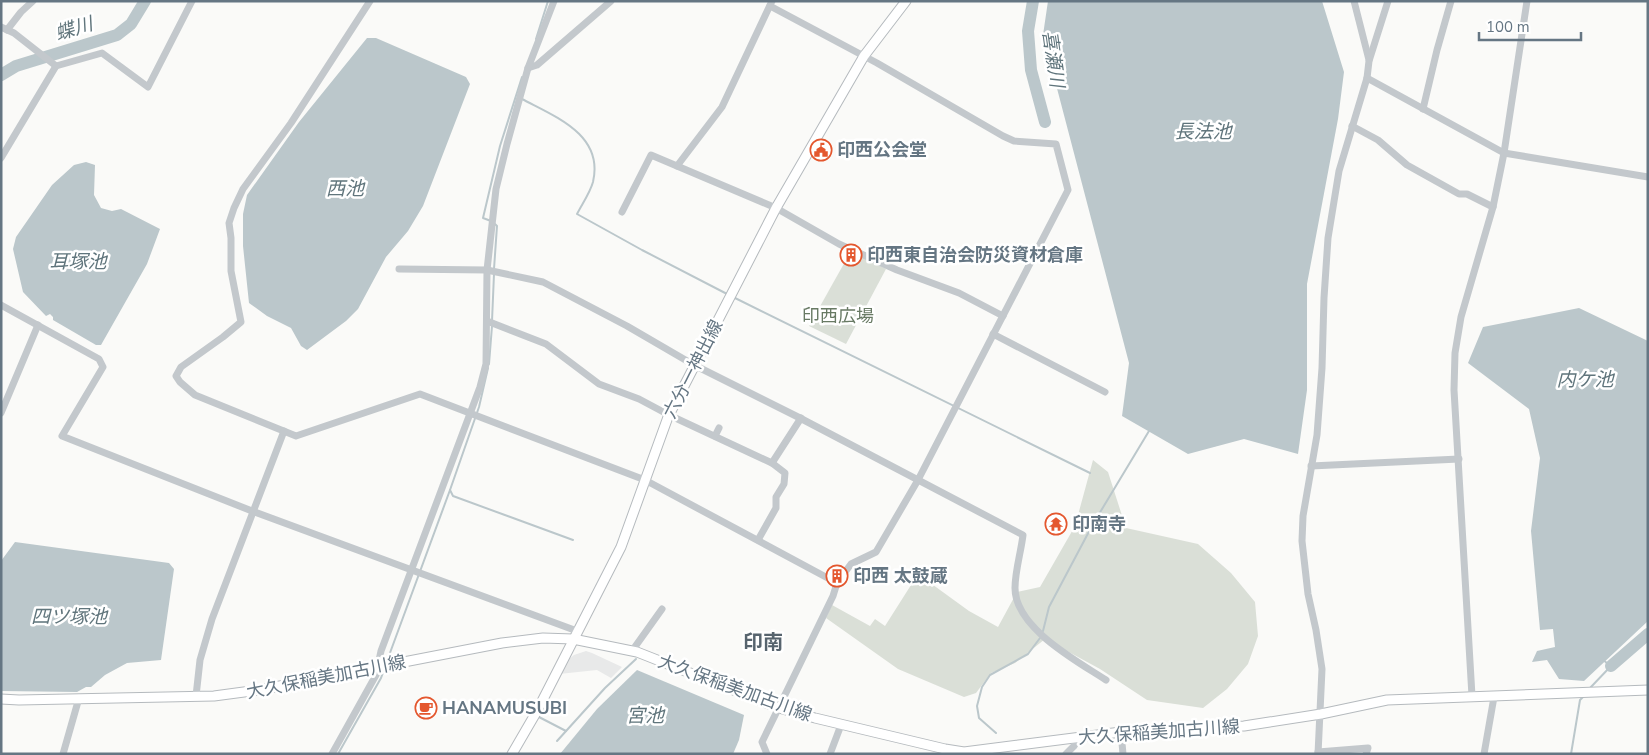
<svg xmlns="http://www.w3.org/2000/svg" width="1649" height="755" font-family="'Nunito Sans','Noto Sans JP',sans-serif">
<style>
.built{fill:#e8e9e9}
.green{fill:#dadfd7}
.water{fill:#bbc7cb}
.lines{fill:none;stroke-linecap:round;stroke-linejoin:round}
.stream{stroke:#bbc7cb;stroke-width:2}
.river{stroke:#bbc7cb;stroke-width:12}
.major-casing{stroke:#b5babe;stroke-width:11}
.minor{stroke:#c3c8cc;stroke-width:7}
.major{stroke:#fff;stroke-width:9}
.labels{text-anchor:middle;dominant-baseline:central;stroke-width:5;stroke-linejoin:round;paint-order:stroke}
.poi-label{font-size:18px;font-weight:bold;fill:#657683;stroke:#fff;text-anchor:start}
.park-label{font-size:18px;fill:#687a64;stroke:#fff}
.street-label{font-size:18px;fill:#657683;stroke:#fff}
.water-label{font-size:19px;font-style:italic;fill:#60757c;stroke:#fff}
.quarter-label{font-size:20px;font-weight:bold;fill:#57646e;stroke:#fff}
</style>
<rect width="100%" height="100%" fill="#fafaf8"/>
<!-- built -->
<path class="built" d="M586 651 592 653 622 667 611 678 597 670 559 674 568 660 574 655Z"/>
<!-- green -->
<g class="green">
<path d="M851 251 886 269 846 344 809 326Z"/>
<path d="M1093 460 1108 472 1126 528 1198 544 1231 573 1255 602 1258 636 1248 664 1227 689 1203 708 1147 700 1100 669 1045 639 1015 663 991 673 976 693 964 697 898 669 826 618 832 605 870 626 875 619 885 626 918 574 969 611 998 627 1017 592 1040 587 1075 526Z"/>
</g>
<!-- water -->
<g class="water">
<path d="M1048 1H1322L1344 72 1338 119 1307 284V390L1298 454 1244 439 1188 454 1122 416 1129 363 1043 35Z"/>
<path d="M367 38H376L466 77 470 84 423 206 408 231 386 257 358 309 346 321 307 350 301 346 291 328 267 316 249 303 243 246V214L247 195 299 122Z"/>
<path d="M86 162 95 165 94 195 101 208 112 211 121 209 160 229 147 264 101 345H96L53 320V317L50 314 46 316 23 292 13 249 16 237 52 185 74 165Z"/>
<path d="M1579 308 1648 341V621L1584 681 1559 679 1547 660 1532 662 1537 651 1555 647 1553 629 1540 630 1531 531 1540 458 1529 409 1468 363 1483 327Z"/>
<path d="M15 542 169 563 174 569 161 660 127 663 105 675 91 687H86L77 692 1 691V561Z"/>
<path d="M637 670 744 715 739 740 733 754H560L597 709Z"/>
</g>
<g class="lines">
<!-- stream -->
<g class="stream">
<path d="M536 39 548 1"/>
<path d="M522 99C556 117 604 135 593 182 590 193 582 204 577 214L642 250 729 295"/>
<path d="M491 221 483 218 500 146 522 77"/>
<path d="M494 269 497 226 495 224"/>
<path d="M733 297 1090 473"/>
<path d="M492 321 494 274"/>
<path d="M489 364 492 326"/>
<path d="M488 368 479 407 450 490 453 496 573 540"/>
<path d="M1043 631 1049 607 1093 524 1149 431"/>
<path d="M387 661 450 490"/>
<path d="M1590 688 1611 666 1603 660"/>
<path d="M537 716 566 731"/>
<path d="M996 733 979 718 977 706 982 687 990 675 1028 654 1040 638"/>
<path d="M557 741 605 688 636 659"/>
<path d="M338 754 381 678 384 670"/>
<path d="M1571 754 1580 700 1584 696"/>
</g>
<!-- river -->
<g class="river">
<path d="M1033 1 1028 31 1031 70 1045 122"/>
<path d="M1 75 16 66 117 35 131 24 145 1"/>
<path d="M1611 666 1648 634"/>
</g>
<!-- major casing -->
<g class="major-casing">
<g id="major">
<path d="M1 699 19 700 214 696 259 690 502 643 543 638 573 639 637 652 779 708 815 718 945 749 964 752 1121 732 1244 726 1321 714 1387 700 1648 690"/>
<path d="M512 754 537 711 621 547 668 417 776 208 864 56 906 1"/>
</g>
</g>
<!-- minor -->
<g class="minor">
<path d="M370 1 291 123 243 189 234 208 229 223 231 238V271L241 322 223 337 181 367 176 376 180 382 195 395 296 436 420 394 645 480 837 583"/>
<path d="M772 1 722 107 677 166 776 208 839 244 897 270 959 293 1003 316"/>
<path d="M1354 1 1369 60"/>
<path d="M1 27 14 33 56 66"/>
<path d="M7 30 21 12 33 1"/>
<path d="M528 68 537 65 611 1"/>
<path d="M1367 78 1504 153 1648 177"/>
<path d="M1423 109 1437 50 1451 1"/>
<path d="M1352 126 1378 140 1407 165 1459 194H1467L1493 207"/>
<path d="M1 158 56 66 102 53 148 87 192 1"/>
<path d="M622 212 651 155 677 166"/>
<path d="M399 269 487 270 543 282 627 326 694 365 798 417 1023 535C1021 552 1015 571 1015 588 1015 628 1077 661 1106 680"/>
<path d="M1 305 99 359 103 367 62 436 252 511 577 631"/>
<path d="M487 321 546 344 599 384 639 399 669 415 772 463 785 473 784 484 776 497V508L758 540"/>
<path d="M993 334 1105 392"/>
<path d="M1 413 38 325"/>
<path d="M715 436 719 428"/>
<path d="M772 463 801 418"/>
<path d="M1311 466 1459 459"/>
<path d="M632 651 662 609"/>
<path d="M196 696 200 660 212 619 284 431"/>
<path d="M1472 696 1454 390 1455 353 1461 317 1493 207 1504 153 1527 1"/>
<path d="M1121 732 1123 754"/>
<path d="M1318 752 1368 748 1366 754"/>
<path d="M63 754 79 698"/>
<path d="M332 754 376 675 381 651 480 387 486 364 487 270 496 189 507 144 528 68 554 1"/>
<path d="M767 754 762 742 833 596 837 583 851 564 876 552 918 480 1068 190 1056 144 1014 141 1003 136 877 63 770 6"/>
<path d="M830 754 841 725"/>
<path d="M1066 754 1074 746 1079 737"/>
<path d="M1318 754 1322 669 1316 630 1308 594 1302 541 1303 516 1317 435 1322 368 1324 298 1328 238 1339 171 1367 78 1369 61 1388 1"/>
<path d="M1484 754 1494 697"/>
</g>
<!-- major -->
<use href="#major" class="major"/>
</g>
<!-- icons -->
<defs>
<g id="civic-ring" transform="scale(1.125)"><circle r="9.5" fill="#fff" stroke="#e4572e" stroke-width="1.5"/><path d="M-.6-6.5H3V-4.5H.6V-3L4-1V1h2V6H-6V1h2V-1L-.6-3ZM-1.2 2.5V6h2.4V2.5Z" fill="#e4572e"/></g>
<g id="building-ring" transform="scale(1.125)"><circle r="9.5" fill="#fff" stroke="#e4572e" stroke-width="1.5"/><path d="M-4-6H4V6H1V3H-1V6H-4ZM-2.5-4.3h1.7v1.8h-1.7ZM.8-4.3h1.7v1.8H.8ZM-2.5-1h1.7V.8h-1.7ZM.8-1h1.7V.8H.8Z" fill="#e4572e"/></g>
<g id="temple-ring" transform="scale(1.125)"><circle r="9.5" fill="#fff" stroke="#e4572e" stroke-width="1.5"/><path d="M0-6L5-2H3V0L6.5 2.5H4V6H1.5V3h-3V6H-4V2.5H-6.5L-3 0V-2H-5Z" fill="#e4572e"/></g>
<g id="cafe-ring" transform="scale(1.125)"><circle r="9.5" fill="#fff" stroke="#e4572e" stroke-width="1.5"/><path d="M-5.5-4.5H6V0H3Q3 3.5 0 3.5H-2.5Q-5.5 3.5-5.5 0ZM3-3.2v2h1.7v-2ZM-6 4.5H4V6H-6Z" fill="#e4572e"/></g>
</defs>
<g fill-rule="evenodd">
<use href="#civic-ring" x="821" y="150"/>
<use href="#building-ring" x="851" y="255"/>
<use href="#temple-ring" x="1056" y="524"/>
<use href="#building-ring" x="837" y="576"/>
<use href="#cafe-ring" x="426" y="708"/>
</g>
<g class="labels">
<!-- poi labels -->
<g class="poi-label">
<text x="837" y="150">印西公会堂</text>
<text x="867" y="255">印西東自治会防災資材倉庫</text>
<text x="1072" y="524">印南寺</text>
<text x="853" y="576">印西 太鼓蔵</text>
<text x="442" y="708">HANAMUSUBI</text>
</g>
<!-- park labels -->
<g class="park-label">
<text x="838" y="316">印西広場</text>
</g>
<!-- street labels -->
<g class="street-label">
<text transform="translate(693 369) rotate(-63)">六分一神出線</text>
<text transform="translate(326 677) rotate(-11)">大久保稲美加古川線</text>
<text transform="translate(735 688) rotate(20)">大久保稲美加古川線</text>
<text transform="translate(1159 732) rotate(-4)">大久保稲美加古川線</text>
</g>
<!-- water labels -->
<g class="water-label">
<text transform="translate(74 29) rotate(-17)">蝶川</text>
<text transform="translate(1053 59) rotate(82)">喜瀬川</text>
<text x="1203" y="132">長法池</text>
<text x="345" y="189">西池</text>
<text x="78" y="262">耳塚池</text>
<text x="1585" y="380">内ケ池</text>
<text x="69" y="617">四ツ塚池</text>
<text x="645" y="716">宮池</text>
</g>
<!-- quarter labels -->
<g class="quarter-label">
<text x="763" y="642">印南</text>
</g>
</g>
<!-- border -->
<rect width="1649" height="755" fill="none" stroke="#657683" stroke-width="5"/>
<!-- scale -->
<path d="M1479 32v8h102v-8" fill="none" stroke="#657683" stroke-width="2.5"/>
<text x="1486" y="32" font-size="15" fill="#657683" stroke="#ffffff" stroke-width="4" paint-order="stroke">100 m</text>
</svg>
